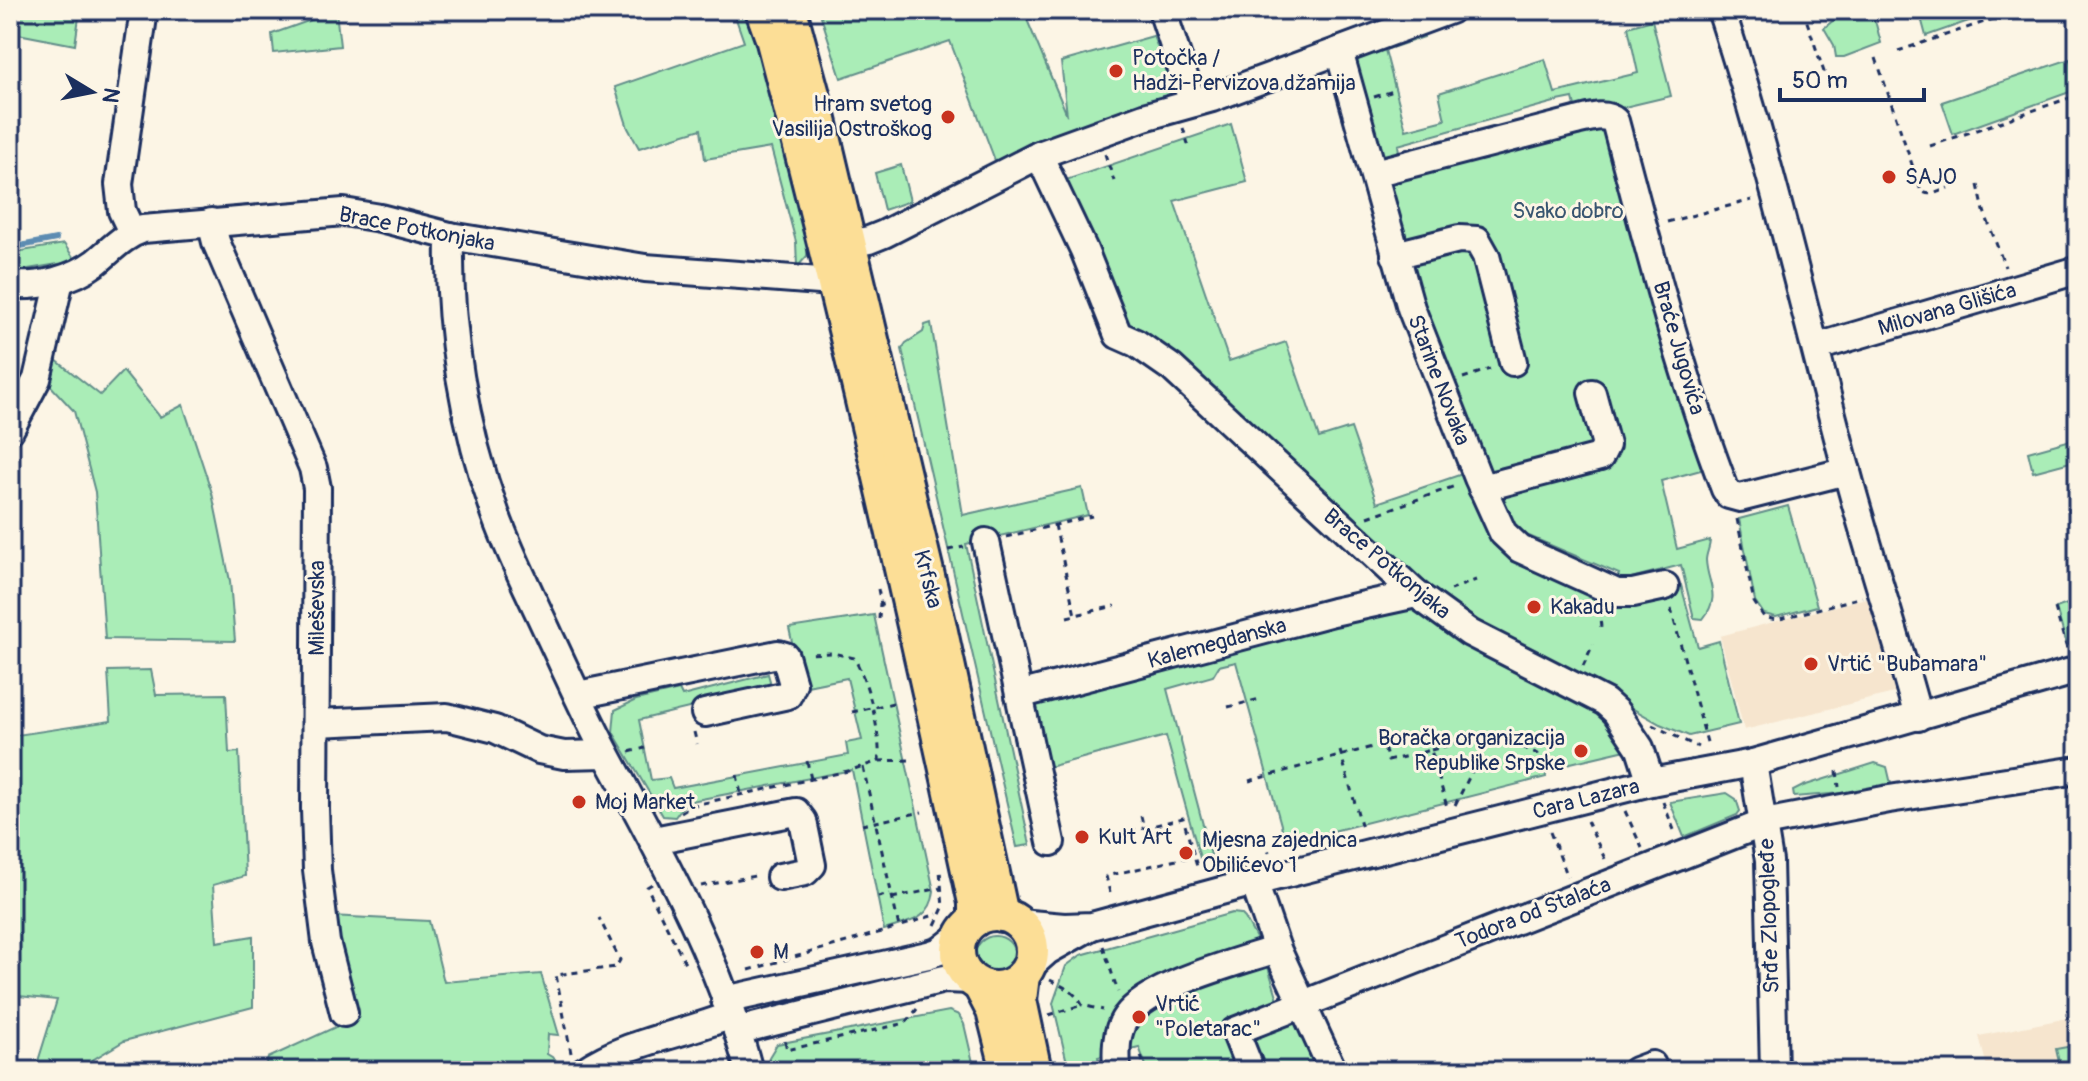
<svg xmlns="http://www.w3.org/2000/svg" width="2088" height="1081" font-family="Pangolin,sans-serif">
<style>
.built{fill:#f6e5ce}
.green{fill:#aaedb7;stroke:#628e8a;stroke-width:2}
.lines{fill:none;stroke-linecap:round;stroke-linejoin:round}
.stream{stroke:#5d8cb2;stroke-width:6}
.minor-casing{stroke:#1b2f5e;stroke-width:32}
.major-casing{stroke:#1b2f5e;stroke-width:38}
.path{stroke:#1b2f5e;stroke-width:3;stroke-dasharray:6 6;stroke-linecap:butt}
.minor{stroke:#fcf5e5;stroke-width:26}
.major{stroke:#fcde96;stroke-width:32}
.poi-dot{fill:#c8321e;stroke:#fcf5e5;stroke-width:3}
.labels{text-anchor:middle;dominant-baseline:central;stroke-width:6;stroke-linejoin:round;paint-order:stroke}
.poi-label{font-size:22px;fill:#1b2f5e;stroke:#fcf5e5;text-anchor:start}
.park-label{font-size:22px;fill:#385570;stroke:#fcf5e5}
.street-label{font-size:22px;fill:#1b2f5e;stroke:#fcf5e5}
</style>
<rect width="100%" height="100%" fill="#fcf5e5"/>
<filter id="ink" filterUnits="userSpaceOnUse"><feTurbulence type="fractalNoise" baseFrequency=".0125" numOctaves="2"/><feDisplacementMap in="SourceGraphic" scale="16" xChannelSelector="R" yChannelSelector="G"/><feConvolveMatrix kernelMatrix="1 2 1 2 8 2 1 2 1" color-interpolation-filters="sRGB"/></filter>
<g filter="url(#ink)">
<!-- built -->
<g class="built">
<path d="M1874 596 1902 691 1744 730 1720 636Z"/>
<path d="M2078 1016V1071H1988L1979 1036Z"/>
</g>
<!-- green -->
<g class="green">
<path d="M10 10H80L75 45 18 34 10 130Z"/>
<path d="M733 10H750L808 243 807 256 799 265 797 266 796 242 771 148 705 159 701 129 639 148 628 128 615 87 744 42Z"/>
<path d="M819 10H1023L1067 115 1061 62 1153 36 1172 82 1170 94 996 163 950 41 841 78Z"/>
<path d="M1859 10H1879L1873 13 1881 43 1844 57H1836L1834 45 1824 28 1835 19Z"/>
<path d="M1933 10H2000L1926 36 1920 14Z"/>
<path d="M336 11 340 46 274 53 272 34Z"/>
<path d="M1652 20 1671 96 1578 118 1573 98 1558 101 1398 145 1400 158 1383 164 1355 61 1359 55 1424 32V37L1385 50 1406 130 1445 120 1439 93 1545 59 1555 93 1638 73 1628 27Z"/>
<path d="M2070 59 2078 89 1953 134 1942 102Z"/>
<path d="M1231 124 1247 182 1174 201 1229 361 1286 342 1319 438 1351 428 1377 503 1471 471 1497 530 1636 597 1681 585 1698 647 1719 641 1739 724 1689 736 1660 724 1610 696 1474 630 1120 329 1060 182Z"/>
<path d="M1598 129 1604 133 1643 280 1653 277 1708 468 1661 481 1677 549 1710 540C1710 547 1706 554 1706 560 1707 584 1722 595 1703 619L1694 618 1681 565 1631 578 1634 591 1613 589 1619 574 1529 536 1523 548 1505 531 1378 178Z"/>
<path d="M901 165 910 201 884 210 875 173Z"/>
<path d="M64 244 76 261 10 272V253Z"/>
<path d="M931 323 963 515 1082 488 1088 515 966 544 1030 845 1017 847 902 349 906 343 923 332 925 325Z"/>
<path d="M56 360 100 395 123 371 160 417 183 405 212 493 230 581 235 641 105 639 95 492 74 411 48 383Z"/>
<path d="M2078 438V460L2033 472 2028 452Z"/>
<path d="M1788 506 1817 606 1776 617 1764 614 1755 601 1739 519Z"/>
<path d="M1415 598 1603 705 1630 749 1545 769 1546 777 1286 843 1236 662 1219 666 1213 676 1167 689 1211 855 1200 858 1166 736 1041 769 1028 701Z"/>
<path d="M2078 600V645L2068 648 2056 608Z"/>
<path d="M874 615 934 891C931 920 909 922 884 930L852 770 686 802 675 817 663 816 613 732 615 710 636 700 679 690 682 696 768 674 772 688 639 720 651 780 669 778 673 788 848 755 846 743 862 740 847 678 802 687 789 628Z"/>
<path d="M151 670 156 695 226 694 229 753 239 752 245 876 213 885 217 942 253 936V1007L124 1041 74 1071H35L57 1000 10 995V736L111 721 108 671Z"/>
<path d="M1875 763 1887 767 1891 784 1843 793 1794 797 1793 791 1803 786Z"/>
<path d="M1727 793 1736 799 1740 811 1737 815 1684 837 1670 802Z"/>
<path d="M1232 913 1241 914 1245 918 1263 951 1281 1009 1231 1031 1246 1071H1148L1139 1047 1098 1057 1101 1071H1069L1053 1003 1066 966 1081 955Z"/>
<path d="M330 916 429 921 444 982 541 974 559 1035 548 1034 547 1054 555 1059 560 1071H264L268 1058 353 1019Z"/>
<circle cx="995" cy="956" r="20"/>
<path d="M902 969 904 976 788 1006 785 997Z"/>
<path d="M1301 1007 1330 1071H1253L1239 1034Z"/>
<path d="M949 1011 959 1015 964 1024 975 1071H767L769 1057 777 1044Z"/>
<path d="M2078 1045V1071H2061L2056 1049Z"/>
</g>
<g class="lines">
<!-- stream -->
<path class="stream" d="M10 248 56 239"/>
<!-- minor casing -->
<g class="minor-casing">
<g id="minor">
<path d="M1162 10 1193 103"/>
<path d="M1721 10C1771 162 1806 318 1847 472 1869 554 1896 635 1918 717"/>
<path d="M1339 51 1411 308 1478 478 1503 533 1520 549 1617 593H1633L1665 586"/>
<path d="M1039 155 1084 250 1118 335 1136 343 1172 368 1416 594 1470 633 1605 702 1616 712 1640 748 1651 782"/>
<path d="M1374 173 1576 121C1590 118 1604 112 1615 121 1648 245 1679 369 1725 489L1729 495 1740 498 1847 471"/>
<path d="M211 222 216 242 313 468 317 488 315 809 317 870 326 942 344 1013"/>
<path d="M132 232 122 211 119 184 144 10"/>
<path d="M450 236C448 329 464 427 496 515 511 557 532 597 550 637 569 677 587 718 608 757 662 857 720 960 749 1071"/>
<path d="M849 244 869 240 884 234 1039 155 1144 117 1212 98 1450 10"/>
<path d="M1395 255 1459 239 1477 240 1486 256 1513 362"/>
<path d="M10 285C40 287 72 280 96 262 111 250 124 235 143 229L344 212 380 218 450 236 645 268 833 282"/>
<path d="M1817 347 2078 270"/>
<path d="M10 430 37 379 60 280"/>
<path d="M1482 488 1600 457 1606 445 1592 393"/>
<path d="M986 542 1051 842"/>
<path d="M578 695 778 654 785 656 793 684 788 695 705 713"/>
<path d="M1019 695 1333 612 1416 594"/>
<path d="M317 723 447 717 495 729 539 750 564 755 606 754"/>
<path d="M1753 763 1769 861 1774 1071"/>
<path d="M654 840 796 812 803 821 812 865 805 872 780 877"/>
<path d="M1254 882 1277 949 1333 1071"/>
<path d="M1019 923 1064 927 1092 926 1254 882 1651 782 1753 763 2078 670"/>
<path d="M1028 968 1047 951 1088 928"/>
<path d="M725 1000 928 955 940 951 963 933"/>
<path d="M737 1031 944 979 972 980"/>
<path d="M584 1071C628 1041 682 1035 731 1015"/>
<path d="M1117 1071C1116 1053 1115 1032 1126 1017 1150 984 1238 962 1277 949"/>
<path d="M1251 1071 1235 1031 1764 823 1889 799 2078 770"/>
<path d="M1636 1071 1652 1065 1654 1071"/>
</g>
</g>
<!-- major casing -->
<g class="major-casing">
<g id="major">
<path d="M762 10 772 38C847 325 913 614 975 903V920"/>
<path d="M790 10 820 120 940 627 1002 915"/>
<circle cx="995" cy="951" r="37"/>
<path d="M1023 975 1020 1000 1035 1071"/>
<path d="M980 986 993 1011 1008 1071"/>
</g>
</g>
<!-- path -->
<g class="path">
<path d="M1803 10 1825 75"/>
<path d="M1898 51 2020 10"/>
<path d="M1876 58 1921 191C1930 197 1938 192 1948 188"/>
<path d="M1374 97 1397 90"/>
<path d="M1183 128 1189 147"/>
<path d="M1930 146 2078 95"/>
<path d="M1105 154 1114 181"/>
<path d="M1978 185 1984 211 2005 267"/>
<path d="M1591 209 1613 203"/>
<path d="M1667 222 1752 200"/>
<path d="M1463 378 1490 369"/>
<path d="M1368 517 1455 486"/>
<path d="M1737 519 1754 602 1764 617 1776 620 1862 597"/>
<path d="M1055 525 1075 615"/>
<path d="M1006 537 1092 516"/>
<path d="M948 550 964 547"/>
<path d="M878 589 882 609"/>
<path d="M1450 590 1476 580"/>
<path d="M2055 608 2067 649"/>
<path d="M1599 609 1601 627"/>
<path d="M1671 609 1708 746"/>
<path d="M1067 617 1115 606"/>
<path d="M879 619 880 603"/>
<path d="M1583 666 1593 644"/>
<path d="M1228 707 1260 699"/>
<path d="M852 712 898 702"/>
<path d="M1652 725 1698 747"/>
<path d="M694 732 697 744"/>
<path d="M1431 750 1491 734 1538 754 1541 772"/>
<path d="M1340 751 1362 828"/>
<path d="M629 752 645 748"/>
<path d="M807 761 811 779"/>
<path d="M879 761 910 760"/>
<path d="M863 767 899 927 937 914"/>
<path d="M1837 771 1839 787"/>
<path d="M737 775 741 794"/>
<path d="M1249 781 1383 744 1388 761 1431 750 1447 807"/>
<path d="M1663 802 1676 835"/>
<path d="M1455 805 1491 734"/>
<path d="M1625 811 1642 848"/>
<path d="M681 812 690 806 848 771 879 761C881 733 868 681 854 658L833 653 807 654"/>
<path d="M1141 816 1144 828 1183 818 1198 870"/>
<path d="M1587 821 1606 861"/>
<path d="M862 825 922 812"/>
<path d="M1550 832 1568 877"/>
<path d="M1135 834 1134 830 1144 828"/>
<path d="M1265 839 1269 852"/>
<path d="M652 884 647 887 686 965"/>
<path d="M701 886 760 875"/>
<path d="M1110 893 1106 876 1194 856"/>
<path d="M878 897 890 894"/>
<path d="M892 898 940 888"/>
<path d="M935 925 943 908 940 870"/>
<path d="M1103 946 1118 992"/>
<path d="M749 970 899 927"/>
<path d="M1050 980C1062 986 1076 992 1082 1005L1103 1010"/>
<path d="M1049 1015 1082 1005"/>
<path d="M785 1041 787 1050 906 1023 917 1009"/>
<path d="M571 1053 556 975 616 967 620 960 599 918"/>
<path d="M1141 1056 1146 1071"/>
</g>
<!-- minor -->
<use href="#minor" class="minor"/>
<!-- major -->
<use href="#major" class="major"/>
</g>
</g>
<!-- markers -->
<g class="poi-dot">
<circle cx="1116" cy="71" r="8"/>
<circle cx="948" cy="117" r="8"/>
<circle cx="1889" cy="177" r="8"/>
<circle cx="1534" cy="607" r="8"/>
<circle cx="1811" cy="664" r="8"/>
<circle cx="1581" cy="751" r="8"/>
<circle cx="579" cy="802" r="8"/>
<circle cx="1082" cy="837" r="8"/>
<circle cx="1186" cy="853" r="8"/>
<circle cx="757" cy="952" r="8"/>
<circle cx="1139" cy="1017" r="8"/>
</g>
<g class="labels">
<!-- poi labels -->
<g class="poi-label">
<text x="1132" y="58">Potočka /<tspan x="1132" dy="25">Hadži-Pervizova džamija</tspan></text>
<text x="932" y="104" text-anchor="end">Hram svetog<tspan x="932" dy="25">Vasilija Ostroškog</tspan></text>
<text x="1905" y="177">SAJO</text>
<text x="1550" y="607">Kakadu</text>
<text x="1827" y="664">Vrtić "Bubamara"</text>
<text x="1565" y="738" text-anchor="end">Boračka organizacija<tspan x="1565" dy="25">Republike Srpske</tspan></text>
<text x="595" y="802">Moj Market</text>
<text x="1098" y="837">Kult Art</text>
<text x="1202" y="840">Mjesna zajednica<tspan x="1202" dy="25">Obilićevo 1</tspan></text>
<text x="773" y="952">M</text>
<text x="1155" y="1004">Vrtić<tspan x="1155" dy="25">"Poletarac"</tspan></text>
</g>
<!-- park labels -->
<g class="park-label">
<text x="1568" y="211">Svako dobro</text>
</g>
<!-- street labels -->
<g class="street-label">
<text transform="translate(417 229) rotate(11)">Brace Potkonjaka</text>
<text transform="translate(1947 309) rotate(-16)">Milovana Glišića</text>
<text transform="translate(1679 348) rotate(74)">Braće Jugovića</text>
<text transform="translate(1439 380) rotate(69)">Starine Novaka</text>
<text transform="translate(1387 564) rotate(40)">Brace Potkonjaka</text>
<text transform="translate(928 579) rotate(76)">Krfska</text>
<text transform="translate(317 608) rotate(-90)">Mileševska</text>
<text transform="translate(1217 643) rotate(-15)">Kalemegdanska</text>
<text transform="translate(1586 799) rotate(-14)">Cara Lazara</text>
<text transform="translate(1533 913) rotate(-21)">Todora od Stalaća</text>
<text transform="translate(1769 916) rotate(-92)">Srđe Zlopogleđe</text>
</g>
</g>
<!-- margin -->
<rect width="2088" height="1081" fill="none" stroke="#fcf5e5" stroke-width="40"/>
<rect x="20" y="20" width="2048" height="1041" fill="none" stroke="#1b2f5e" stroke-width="3" filter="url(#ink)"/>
<!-- north arrow -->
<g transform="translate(92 92) rotate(100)" stroke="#fcf5e5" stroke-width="6" paint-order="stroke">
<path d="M0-6L14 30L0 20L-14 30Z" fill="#1b2f5e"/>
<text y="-12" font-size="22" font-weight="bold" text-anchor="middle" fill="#1b2f5e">N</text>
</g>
<!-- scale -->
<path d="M1780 88v12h144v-12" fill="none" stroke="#1b2f5e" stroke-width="4"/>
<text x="1792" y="88" font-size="24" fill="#1b2f5e" stroke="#fcf5e5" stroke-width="6" paint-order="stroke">50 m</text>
</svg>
